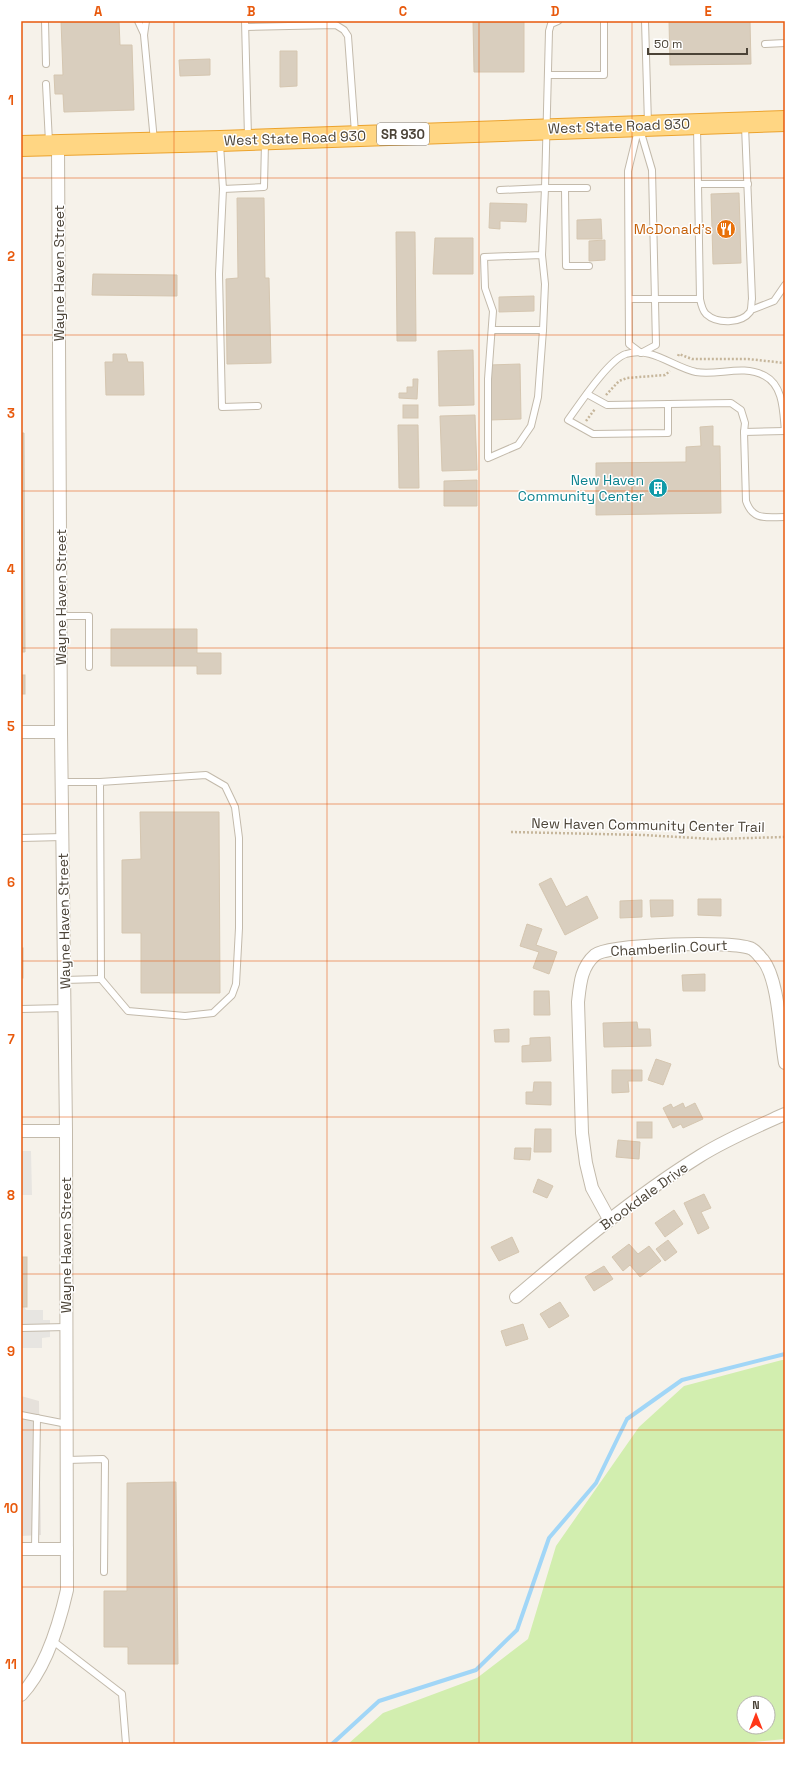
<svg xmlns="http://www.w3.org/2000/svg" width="806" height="1765" font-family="'Space Grotesk',sans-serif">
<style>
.industrial{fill:#e6e1db}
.green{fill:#d2eeaf;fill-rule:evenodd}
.parking{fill:#e7e5e1}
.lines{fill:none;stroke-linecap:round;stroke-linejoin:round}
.stream{stroke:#a1d6f7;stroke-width:4}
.building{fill:#d9cebe;stroke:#d5c6b0}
.service-casing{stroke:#c3baab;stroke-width:8}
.minor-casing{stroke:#c3baab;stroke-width:14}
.trunk-casing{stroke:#eca32d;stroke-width:22}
.path{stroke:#c6b69b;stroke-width:2.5;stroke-dasharray:2 2;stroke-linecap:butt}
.service{stroke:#fff;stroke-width:6}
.minor{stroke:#fff;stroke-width:12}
.trunk{stroke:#ffd683;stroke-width:20}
.grid{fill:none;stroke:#e8590c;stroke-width:1;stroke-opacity:0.55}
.labels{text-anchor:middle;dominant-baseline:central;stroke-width:3;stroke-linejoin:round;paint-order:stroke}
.shield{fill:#fff;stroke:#817b73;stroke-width:1}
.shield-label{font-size:13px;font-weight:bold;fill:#4b4337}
.street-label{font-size:14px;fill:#4b4337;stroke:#fff}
.food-label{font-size:14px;fill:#c56008;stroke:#fff;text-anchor:end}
.culture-label{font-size:14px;fill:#0d838f;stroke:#fff;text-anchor:end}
.neatline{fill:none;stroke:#e8590c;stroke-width:1.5}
.grid-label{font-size:13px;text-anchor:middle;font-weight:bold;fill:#e8590c}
</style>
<rect width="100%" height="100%" fill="#f6f2ea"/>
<!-- industrial -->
<path class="industrial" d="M21 1396 39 1401 41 1535 21 1536Z"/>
<!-- green -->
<path class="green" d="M782 1360H785V1739L734 1744H348L383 1713 477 1678 528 1639 556 1546 639 1427 684 1386ZM744 1703H768V1727H744Z"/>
<!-- parking -->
<g class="parking">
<path d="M21 1151H31L32 1195H21Z"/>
<path d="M21 1307H24L26 1310H43V1320H50V1337L42 1338V1348H21Z"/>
</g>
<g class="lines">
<!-- stream -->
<path class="stream" d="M332 1744 379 1701 476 1670 517 1630 549 1538 596 1483 627 1419 682 1380 785 1354"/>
</g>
<!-- building -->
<g class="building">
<path d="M61 21H119L120 45H132L134 110 64 112 63 94H55L54 75H63Z"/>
<path d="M473 21H524V72H474Z"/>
<path d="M669 21H750L751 64 670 65Z"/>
<path d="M280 51H297V86L280 87Z"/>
<path d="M210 59V75L180 76 179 60Z"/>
<path d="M739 193 741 263 713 264 711 194Z"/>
<path d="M237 198H264L265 278H269L271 363 227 364 226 279 238 278Z"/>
<path d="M490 203 527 204 526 222 500 221V229L489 228Z"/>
<path d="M601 219 602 239H577V220Z"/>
<path d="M396 232H415L416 341H397Z"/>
<path d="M435 238H473V274H433Z"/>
<path d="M605 240V260L589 261V241Z"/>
<path d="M93 274 177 275V296L92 295Z"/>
<path d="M534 296V311L499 312V297Z"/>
<path d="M473 350 474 405 439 406 438 351Z"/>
<path d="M113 354H126L128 362H143L144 395H106L105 362H113Z"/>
<path d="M520 364 521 419 490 420 489 365Z"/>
<path d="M413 379H418L417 399 399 398V393H407V387H413Z"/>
<rect x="403" y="405" width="15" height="13"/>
<path d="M475 415 477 470 442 471 440 416Z"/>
<path d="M398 425H418L419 488H399Z"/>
<path d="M713 426V446H720L721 513 596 515V463L686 462V447L701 446 700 427Z"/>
<path d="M21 433H24L25 652H21Z"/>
<path d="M477 480V506H444V481Z"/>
<path d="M111 629H197V653H221V674H197V666H111Z"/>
<rect x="21" y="675" width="4" height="19"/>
<path d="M140 812H219L220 993H141V933H122V860L141 859Z"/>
<path d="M551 878 566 907 587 896 598 918 565 935 539 884Z"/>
<path d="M698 899H721V916L698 915Z"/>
<path d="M642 900V917L620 918V901Z"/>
<path d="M650 900H673V916L651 917Z"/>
<path d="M527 924 542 929 536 945 557 952 549 974 533 968 539 952 520 946Z"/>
<rect x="21" y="948" width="2" height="30"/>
<path d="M705 974V991H683L682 975Z"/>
<path d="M534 991H549L550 1015H534Z"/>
<path d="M637 1022 638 1029H650L651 1046 604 1047 603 1023Z"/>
<path d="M509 1029V1042H495L494 1030Z"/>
<path d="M550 1037 551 1061 522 1062V1046L530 1045V1038Z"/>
<path d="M656 1059 671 1064 663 1085 648 1080Z"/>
<path d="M612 1070H642V1081H628L629 1092 612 1093Z"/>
<path d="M534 1082H551V1105L526 1104V1092H533Z"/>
<path d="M683 1103 685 1108 695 1103 703 1119 683 1128 681 1124 673 1128 663 1108 671 1104 673 1108Z"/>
<rect x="637" y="1122" width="15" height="16"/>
<path d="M535 1129H551V1152H534Z"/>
<path d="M618 1140 640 1142 639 1159 616 1157Z"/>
<path d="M515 1148H531L530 1160 514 1159Z"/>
<path d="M538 1179 553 1186 547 1198 533 1192Z"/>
<path d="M704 1194 711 1208 701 1212 709 1228 698 1234 684 1203Z"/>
<path d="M674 1210 683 1224 665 1237 655 1223Z"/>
<path d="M512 1237 519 1252 499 1261 491 1247Z"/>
<path d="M668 1240 677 1252 665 1261 656 1249Z"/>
<path d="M629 1244 638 1254 649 1246 661 1261 640 1277 630 1265 623 1271 612 1257Z"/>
<rect x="21" y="1257" width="6" height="50"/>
<path d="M604 1266 613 1279 594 1291 585 1277Z"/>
<path d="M560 1302 569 1316 549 1328 540 1314Z"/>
<path d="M523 1324 528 1339 506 1346 501 1331Z"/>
<path d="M176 1482 178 1664H128V1647H104V1591H127V1483Z"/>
</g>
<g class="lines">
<!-- service casing -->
<g class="service-casing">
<g id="service">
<path d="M45 21 46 64"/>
<path d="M138 21 144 34"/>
<path d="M146 21 144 35 154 141"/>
<path d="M245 21 248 137"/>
<path d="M558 21 551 24 549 31 545 188H587"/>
<path d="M645 21 648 124"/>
<path d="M246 27 336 25 344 30 348 36 355 133"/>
<path d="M765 44 785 43"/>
<path d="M549 75H604V21"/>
<path d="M46 84 49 142"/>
<path d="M639 126 652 170 656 345 641 353 629 344 628 171Z"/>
<path d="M697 127 700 299C701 304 703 311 706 314 717 324 741 324 750 312 752 308 751 303 752 299L745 126"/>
<path d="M220 145 223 189 264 187 265 142"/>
<path d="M698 184H748"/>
<path d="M223 189 219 274 222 407 258 406"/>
<path d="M565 189 566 266H589"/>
<path d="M500 190 545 188 542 255 545 284 543 330 538 397 531 426 518 445 488 458V379L493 311 485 288 484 257 542 255"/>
<path d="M629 299H700"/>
<path d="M751 310 774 301 785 285"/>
<path d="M492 330H543"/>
<path d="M587 394 607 405 731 403 741 410 745 423 744 432"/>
<path d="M668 404V433L593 434 568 420C579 405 609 359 626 354 651 346 673 367 696 372 718 376 743 364 765 376 784 386 783 413 785 431"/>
<path d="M785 431 744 432 746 501C753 521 766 517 785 517"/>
<path d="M61 616H89V667"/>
<path d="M62 782H100L206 775 225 786 235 807 239 838V928L236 984 232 995 213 1013 185 1016 128 1011 101 979 100 782"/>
<path d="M21 838 63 837"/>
<path d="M64 980 101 979"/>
<path d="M21 1009 65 1008"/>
<path d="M21 1328 66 1327"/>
<path d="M21 1415 67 1424"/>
<path d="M67 1460 103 1459 105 1461 104 1572"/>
<path d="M35 1549 37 1418"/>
<path d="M53 1641 122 1694 126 1744"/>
</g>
</g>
<!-- minor casing -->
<g class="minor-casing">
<g id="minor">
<path d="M21 732H61"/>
<path d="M21 1131H66"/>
<path d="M609 1219 592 1188 586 1163 582 1133 578 1002C580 984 581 967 595 955 609 944 736 940 752 949 756 951 760 957 763 960 779 980 780 1036 785 1063"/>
<path d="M516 1297C575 1247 634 1197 700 1156 727 1139 756 1127 785 1114"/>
<path d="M21 1549H67"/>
<path d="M21 1695C46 1669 59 1625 67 1590L66 1131 61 732 58 145"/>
</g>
</g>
<!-- trunk casing -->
<g class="trunk-casing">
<path id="trunk" d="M21 146 220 141 785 121"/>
</g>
<!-- path -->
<g class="path">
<path d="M678 356 679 354 692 359H748L785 363"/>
<path d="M606 395 619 381 627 378 665 375 670 371"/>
<path d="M586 421 595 409"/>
<path d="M511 832 643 835 713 839 785 837"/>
</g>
<!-- service -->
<use href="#service" class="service"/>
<!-- minor -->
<use href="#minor" class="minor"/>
<!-- trunk -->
<use href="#trunk" class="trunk"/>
</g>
<!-- grid -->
<path class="grid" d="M174 21V1744M327 21V1744M479 21V1744M632 21V1744M21 178H785M21 335H785M21 491H785M21 648H785M21 804H785M21 961H785M21 1117H785M21 1274H785M21 1430H785M21 1587H785"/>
<!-- icons -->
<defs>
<g id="restaurant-disc" transform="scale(1)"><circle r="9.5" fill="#e8710a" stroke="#fff"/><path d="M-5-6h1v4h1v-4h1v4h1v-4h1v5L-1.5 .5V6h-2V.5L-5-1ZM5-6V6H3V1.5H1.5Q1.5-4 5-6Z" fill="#fff"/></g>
<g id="building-disc" transform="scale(1)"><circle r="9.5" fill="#0f9aa8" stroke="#fff"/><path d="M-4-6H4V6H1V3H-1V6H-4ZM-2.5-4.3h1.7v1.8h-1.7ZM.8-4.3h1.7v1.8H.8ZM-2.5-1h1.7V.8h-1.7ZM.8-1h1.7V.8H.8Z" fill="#fff"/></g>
</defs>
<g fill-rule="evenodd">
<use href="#restaurant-disc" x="726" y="229"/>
<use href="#building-disc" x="658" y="488"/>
</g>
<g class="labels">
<!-- shield labels -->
<rect class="shield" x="377" y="123" width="52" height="22" rx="3"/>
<g class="shield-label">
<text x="403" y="134">SR 930</text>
</g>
<!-- street labels -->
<g class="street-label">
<text transform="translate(619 126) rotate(-2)">West State Road 930</text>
<text transform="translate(295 138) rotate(-2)">West State Road 930</text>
<text transform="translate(59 273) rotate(-90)">Wayne Haven Street</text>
<text transform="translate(61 597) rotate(-90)">Wayne Haven Street</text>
<text transform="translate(648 825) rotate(1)">New Haven Community Center Trail</text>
<text transform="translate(64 921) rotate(-91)">Wayne Haven Street</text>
<text transform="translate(669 948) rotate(-3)">Chamberlin Court</text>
<text transform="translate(644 1196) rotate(-36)">Brookdale Drive</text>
<text transform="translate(66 1245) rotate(-90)">Wayne Haven Street</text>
</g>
<!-- food labels -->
<g class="food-label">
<text x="712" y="229">McDonald's</text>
</g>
<!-- culture labels -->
<g class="culture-label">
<text x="644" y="480">New Haven<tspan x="644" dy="16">Community Center</tspan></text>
</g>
</g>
<!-- border -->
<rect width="806" height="1765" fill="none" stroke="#ffffff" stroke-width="44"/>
<!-- north arrow -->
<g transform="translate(756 1715)"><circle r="19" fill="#ffffff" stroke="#b7b4af"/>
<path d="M0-3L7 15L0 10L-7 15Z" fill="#ff3718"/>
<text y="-6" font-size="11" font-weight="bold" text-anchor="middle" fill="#4b4337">N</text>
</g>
<!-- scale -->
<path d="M648 48v6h99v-6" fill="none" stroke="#4b4337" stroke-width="2"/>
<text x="654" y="48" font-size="12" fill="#4b4337" stroke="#ffffff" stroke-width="3" paint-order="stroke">50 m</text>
<rect x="22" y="22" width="762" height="1721" class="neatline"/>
<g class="grid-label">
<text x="98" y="16">A</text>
<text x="251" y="16">B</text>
<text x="403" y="16">C</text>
<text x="555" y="16">D</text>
<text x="708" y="16">E</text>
<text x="11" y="105">1</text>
<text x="11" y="261">2</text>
<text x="11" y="418">3</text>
<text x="11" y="574">4</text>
<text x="11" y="731">5</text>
<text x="11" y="887">6</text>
<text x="11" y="1044">7</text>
<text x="11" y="1200">8</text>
<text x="11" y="1356">9</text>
<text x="11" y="1513">10</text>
<text x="11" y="1669">11</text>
</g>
</svg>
